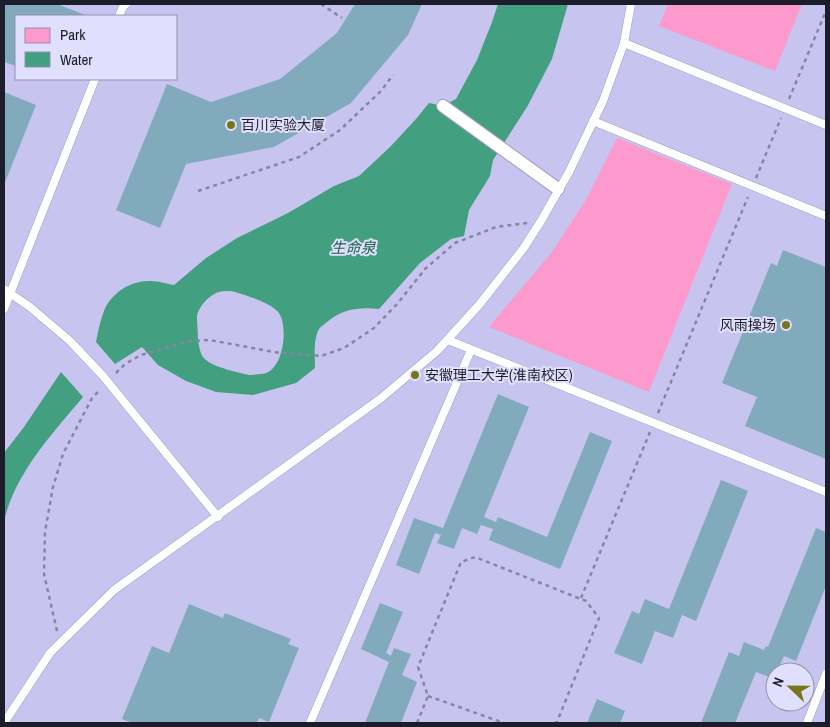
<svg xmlns="http://www.w3.org/2000/svg" width="830" height="727" font-family="'Archivo Narrow','Noto Sans SC',sans-serif">
<style>
.built{fill:#c7c5f0;fill-rule:evenodd}
.green{fill:#fc99cd}
.water{fill:#429f7f;fill-rule:evenodd}
.building{fill:#81aabc}
.lines{fill:none;stroke-linecap:round;stroke-linejoin:round}
.service-casing{stroke:#a19fc3;stroke-width:9}
.pedestrian-casing{stroke:#a19fc3;stroke-width:14}
.path{stroke:#8785a1;stroke-width:2.5;stroke-dasharray:4 4;stroke-linecap:butt}
.service{stroke:#fff;stroke-width:8}
.pedestrian{stroke:#fff;stroke-width:12}
.poi-dot{fill:#78751a;stroke:#e1dffe;stroke-width:2}
.labels{text-anchor:middle;dominant-baseline:central;stroke-width:4;stroke-linejoin:round;paint-order:stroke}
.poi-label{font-size:14px;fill:#1d1c2a;stroke:#e1dffe;text-anchor:start}
.water-label{font-size:15px;font-style:italic;fill:#1b634c;stroke:#e1dffe}
</style>
<rect width="100%" height="100%" fill="#d3d1f7"/>
<!-- built -->
<path class="built" d="M4 4H826V723H4ZM16 16H176V79H16ZM775 672H805V702H775Z"/>
<!-- green -->
<g class="green">
<path d="M668 4H802L775 71 659 26Z"/>
<path d="M617 138 732 184 649 392 489 327 552 252 587 198Z"/>
</g>
<!-- water -->
<g class="water">
<path d="M498 4H568L552 59 527 107 493 160 490 176 469 210 464 236 451 239 420 263 379 309C360 307 342 309 327 322 325 324 320 327 319 329 313 340 315 357 315 368L296 383 253 395 216 392 186 381 158 365 142 347 115 364 96 342C98 332 100 321 104 311 111 293 131 280 151 281 159 281 167 284 174 285L206 258 237 238 288 213 334 186 359 176 390 147 416 119 429 103 443 106 456 99 477 60 492 22ZM231 291C243 294 272 303 279 313 289 328 283 374 261 374 257 374 253 375 249 375 240 373 213 367 206 360 200 356 199 346 198 339 198 332 197 324 197 316 199 306 207 298 216 293 220 291 226 291 231 291Z"/>
<path d="M61 372 83 397C53 433 14 474 4 522V453L24 427Z"/>
</g>
<!-- building -->
<g class="building">
<path d="M4 4H57L88 16H16V66L4 62Z"/>
<path d="M355 4H422L408 35 351 103 274 147 186 164 160 228 116 210 167 84 211 102 280 79 337 33Z"/>
<path d="M4 92 36 105 4 185Z"/>
<path d="M783 250 826 267V459L745 426 757 397 722 383 771 263 777 266Z"/>
<path d="M498 394 529 407 484 517 496 522 498 517 547 537 590 432 612 441 560 569 489 540 493 529 481 525 477 534 462 528 454 549 437 543 441 535 435 533 419 574 396 565 414 518 443 528Z"/>
<path d="M721 480 748 491 696 621 682 615 673 638 655 631 642 664 614 653 632 611 639 614 645 599 669 609Z"/>
<path d="M816 528 826 532V586L796 661 784 656 777 672H775V679L756 672 735 723H701L729 652 739 656 744 642 764 650 766 646 768 647Z"/>
<path d="M380 603 403 612 386 653 391 656 394 648 411 654 402 675 417 682 401 723H365L389 662 361 649Z"/>
<path d="M189 604 223 618 225 613 291 639 288 644 299 648 269 722 259 718 257 723H133L122 719 152 646 169 653Z"/>
<path d="M597 699 625 711 620 723H587Z"/>
</g>
<g class="lines">
<!-- service casing -->
<g class="service-casing">
<g id="service">
<path d="M119 16 123 7 126 4"/>
<path d="M624 43 826 125"/>
<path d="M593 121 826 216"/>
<path d="M4 289 30 307 70 341 103 376 218 517"/>
<path d="M4 309 95 79"/>
<path d="M448 340 826 492"/>
<path d="M4 723 50 653 114 590 380 399 437 351 479 305 523 249 541 221 569 172 603 101 624 43 631 4"/>
<path d="M310 723 471 350"/>
<path d="M807 723 826 674"/>
</g>
</g>
<!-- pedestrian casing -->
<g class="pedestrian-casing">
<path id="pedestrian" d="M443 106 558 189"/>
</g>
<!-- path -->
<g class="path">
<path d="M321 4 342 18"/>
<path d="M789 99 826 11"/>
<path d="M756 178 781 118"/>
<path d="M198 191 299 157 340 130 381 91 393 75"/>
<path d="M116 373 125 364 141 355 190 341 210 340 273 352 321 356 344 348 374 328 398 303 425 269 455 243 496 227 528 223"/>
<path d="M658 413 748 197"/>
<path d="M581 598 650 432"/>
<path d="M57 631 44 574 45 532 53 487 63 454 92 398 100 390"/>
<path d="M428 696 504 723"/>
<path d="M417 723 428 696 418 667 461 562 475 557 586 601 599 618 557 722 555 723"/>
</g>
<!-- service -->
<use href="#service" class="service"/>
<!-- pedestrian -->
<use href="#pedestrian" class="pedestrian"/>
</g>
<!-- markers -->
<g class="poi-dot">
<circle cx="231" cy="125" r="5"/>
<circle cx="786" cy="325" r="5"/>
<circle cx="415" cy="375" r="5"/>
</g>
<g class="labels">
<!-- poi labels -->
<g class="poi-label">
<text x="241" y="125">百川实验大厦</text>
<text x="776" y="325" text-anchor="end">风雨操场</text>
<text x="425" y="375">安徽理工大学(淮南校区)</text>
</g>
<!-- water labels -->
<g class="water-label">
<text x="353" y="247">生命泉</text>
</g>
</g>
<!-- border -->
<rect width="830" height="727" fill="none" stroke="#1d1c2a" stroke-width="10"/>
<!-- legend -->
<rect x="15" y="15" width="162" height="65" fill="#e1dffe" stroke="#9391a9"/>
<rect x="25" y="28" width="25" height="15" fill="#fc99cd" stroke="#9391a9"/>
<text x="60" y="40" font-size="15" fill="#1d1c2a">Park</text>
<rect x="25" y="52" width="25" height="15" fill="#429f7f" stroke="#9391a9"/>
<text x="60" y="65" font-size="15" fill="#1d1c2a">Water</text>
<!-- north arrow -->
<g transform="translate(790 687) rotate(292)"><circle r="24" fill="#e1dffe" stroke="#9391a9"/>
<path d="M0-4L9 19L0 12L-9 19Z" fill="#78751a"/>
<text y="-8" font-size="14" font-weight="bold" text-anchor="middle" fill="#1d1c2a">N</text>
</g>
</svg>
